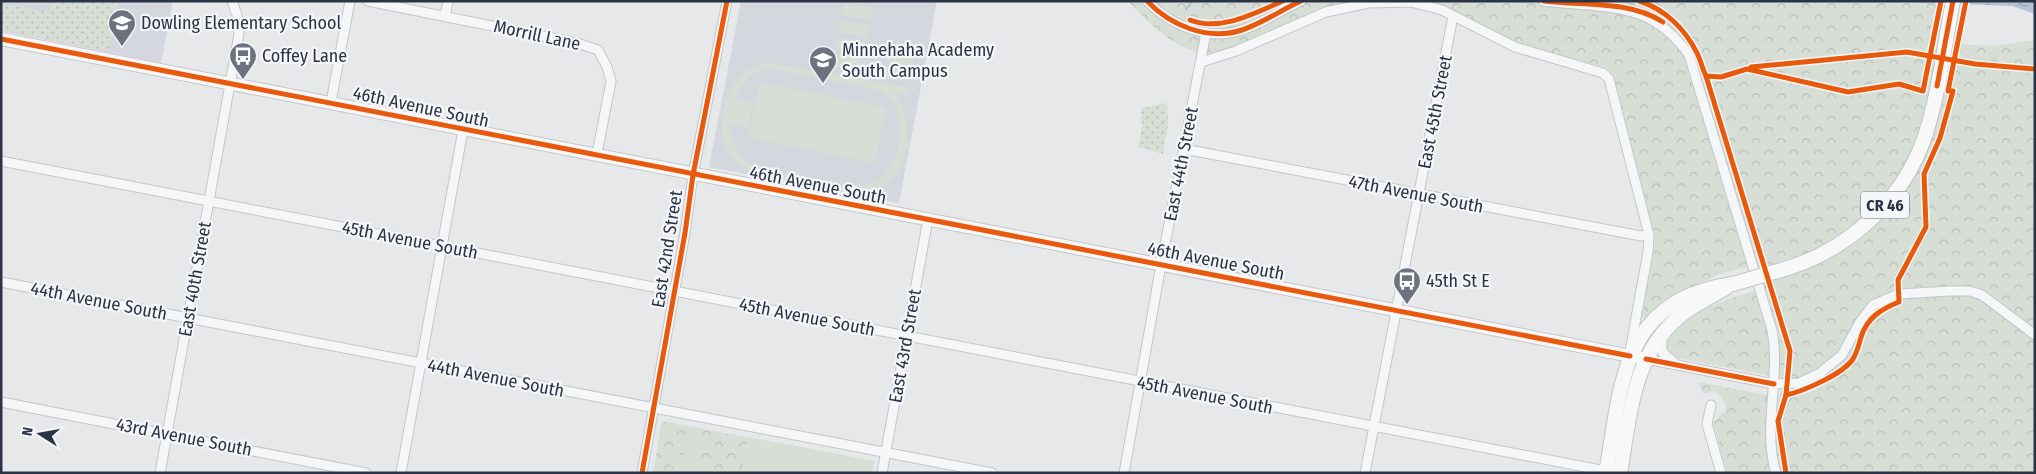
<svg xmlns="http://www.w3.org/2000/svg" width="2036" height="474" font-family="'Fira Sans Condensed',sans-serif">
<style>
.built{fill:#d4d7dd}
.grass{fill:url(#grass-dots)}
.forest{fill:url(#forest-crowns)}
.pitch{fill:#d6ded6;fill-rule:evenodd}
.water{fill:url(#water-ripples)}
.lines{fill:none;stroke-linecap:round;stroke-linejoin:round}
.stream{stroke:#b4c4d5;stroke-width:2.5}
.street-casing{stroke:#c4c6c8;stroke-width:11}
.secondary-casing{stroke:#c4c6c8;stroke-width:14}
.primary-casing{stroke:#c2c5c8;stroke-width:16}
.street{stroke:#f5f6f7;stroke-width:9}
.secondary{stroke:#f8f8f8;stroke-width:12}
.primary{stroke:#f8f8f8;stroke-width:14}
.primary-bridge-casing{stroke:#c2c5c8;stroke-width:16;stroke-linecap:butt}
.primary-bridge{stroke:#f8f8f8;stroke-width:14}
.cycleway-casing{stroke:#f4f6f9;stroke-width:8}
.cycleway{stroke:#e8590c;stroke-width:5}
.labels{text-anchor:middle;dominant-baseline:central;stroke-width:4.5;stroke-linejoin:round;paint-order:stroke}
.shield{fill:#f4f6f9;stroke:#676e7b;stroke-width:1}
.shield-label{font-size:16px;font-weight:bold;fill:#2b3445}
.poi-label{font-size:18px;fill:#2b3445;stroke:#f4f6f9;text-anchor:start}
.street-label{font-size:18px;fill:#2b3445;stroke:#f4f6f9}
</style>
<defs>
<pattern id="grass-dots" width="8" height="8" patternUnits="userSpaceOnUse" patternTransform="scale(1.25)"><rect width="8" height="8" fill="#d6ded6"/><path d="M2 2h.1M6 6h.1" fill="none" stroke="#b8bfb9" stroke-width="1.8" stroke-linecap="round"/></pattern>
<pattern id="forest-crowns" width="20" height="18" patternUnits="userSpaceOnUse" patternTransform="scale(1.25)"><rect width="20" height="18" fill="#d6ded6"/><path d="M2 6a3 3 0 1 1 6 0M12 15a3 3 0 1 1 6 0" fill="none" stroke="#b8bfb9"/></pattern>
<pattern id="water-ripples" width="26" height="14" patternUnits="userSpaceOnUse" patternTransform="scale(1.25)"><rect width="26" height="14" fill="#b4c4d5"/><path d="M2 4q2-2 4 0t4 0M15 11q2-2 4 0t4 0" fill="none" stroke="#93a0af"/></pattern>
</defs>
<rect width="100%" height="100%" fill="#e6e8ea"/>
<!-- built -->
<g class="built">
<path d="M1 1H173L161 63 1 31Z"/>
<path d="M741 1H937L899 203 709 167Z"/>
</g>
<!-- grass -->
<g class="grass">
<path d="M1 1H4V4L50 13 52 1H118L109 51 1 30Z"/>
<path d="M1167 103 1168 124 1163 154 1138 147 1142 125 1141 108Z"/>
</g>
<!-- forest -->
<g class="forest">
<path d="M1128 1H1353C1319 11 1288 23 1256 37 1245 42 1230 52 1218 54 1183 58 1149 24 1128 1Z"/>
<path d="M1430 1H1882L1952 3 1941 50 1958 52 1960 44 1993 46 2035 40V473H1727L1713 423 1726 410C1725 401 1723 396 1715 391L1704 394 1698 382 1778 397 1786 379 1673 357 1668 353 1665 344C1688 312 1719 301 1755 291L1747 267C1709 275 1673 293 1645 320L1642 317 1655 239 1612 74 1606 67 1553 54 1509 39Z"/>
<path d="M662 421 874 461 872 473H653Z"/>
</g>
<!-- pitch -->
<g class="pitch">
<path d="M844 3 872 8 869 20 842 15Z"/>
<path d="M841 20 869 25 866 37 839 32Z"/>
<path d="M838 37 865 42 863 54 835 49Z"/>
<path d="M887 47 915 52 912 65 885 60Z"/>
<path d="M834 54 862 59 859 71 832 66Z"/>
<path d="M767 62 910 88 908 95 896 94C915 122 911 179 873 192 855 198 832 189 813 186 764 176 707 175 725 105 731 83 745 67 767 62ZM772 69 876 89C893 97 900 112 900 130 901 148 892 175 873 183 852 191 781 171 755 167 737 159 731 144 730 124L748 127 753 103 735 99C742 81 753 70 772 69Z"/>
<path d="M884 65 911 70 909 82 881 77Z"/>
<path d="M760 82 886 107 875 163 748 138Z"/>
<path d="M675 437 702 442 700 455 673 450Z"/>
<path d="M748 437 874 461 872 473H741Z"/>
<path d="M672 453 699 458 697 471 670 466Z"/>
</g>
<!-- water -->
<path class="water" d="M1882 1H2035V14L2012 6Z"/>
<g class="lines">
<!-- stream -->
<path class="stream" d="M1186 9 1193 1"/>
<!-- street casing -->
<g class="street-casing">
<g id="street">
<path d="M368 1 577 43 598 50 607 67 611 81 597 154"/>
<path d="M1147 1C1171 26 1208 41 1242 30 1263 23 1281 10 1301 1"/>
<path d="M1544 1C1608 9 1651 0 1689 55L1772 330C1781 378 1762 426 1776 473"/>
<path d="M445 16 448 1"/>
<path d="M1201 62 1236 51 1326 12 1368 3 1411 2 1442 10 1515 47 1603 73 1609 79 1649 235 1648 252 1630 351"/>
<path d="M331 102 350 1"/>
<path d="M1184 149 1641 236 1649 235"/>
<path d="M1 161 1611 472"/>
<path d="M1 282 992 473"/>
<path d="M1662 337V352L1675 363"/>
<path d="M1646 359 1774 384 1799 383 1820 373 1842 355 1860 322 1873 305 1899 294 1950 291H1970L1982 295 2035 335"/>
<path d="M1 402 366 473"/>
<path d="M1711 405 1707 424 1721 473"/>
<path d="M160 473 239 34 237 15 232 1"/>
<path d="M401 473 463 130"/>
<path d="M642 473 685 233 693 175 727 1"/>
<path d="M882 473 928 219"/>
<path d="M1124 473 1161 265 1206 33"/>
<path d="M1365 473 1453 16"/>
</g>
</g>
<!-- secondary casing -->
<g class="secondary-casing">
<path id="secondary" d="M1 39 1646 359"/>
</g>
<!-- primary casing -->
<g class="primary-casing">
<g id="primary">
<path d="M1774 272C1842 255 1900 206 1924 139 1939 95 1944 47 1953 1"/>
<path d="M1606 473C1622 382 1621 300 1733 284"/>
<path d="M1620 473C1630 417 1632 355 1680 316 1694 305 1710 297 1726 288"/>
</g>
</g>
<!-- street -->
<use href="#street" class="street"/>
<!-- secondary -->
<use href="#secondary" class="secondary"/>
<!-- primary -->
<use href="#primary" class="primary"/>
<!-- primary-bridge casing -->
<g class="primary-bridge-casing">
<path id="primary-bridge" d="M1733 284 1774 272"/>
</g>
<!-- primary-bridge -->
<use href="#primary-bridge" class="primary-bridge"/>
<!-- cycleway casing -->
<g class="cycleway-casing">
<g id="cycleway">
<path d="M1147 1C1171 26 1208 41 1242 30 1263 23 1281 10 1301 1"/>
<path d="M1544 1C1584 6 1628 0 1663 22"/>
<path d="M1639 1C1665 9 1685 29 1697 53 1701 61 1702 68 1706 76L1790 351 1786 395 1778 421 1786 473"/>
<path d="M1190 20C1221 32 1255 13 1283 1"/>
<path d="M1 39 1630 356"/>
<path d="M1751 67 1907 52 1975 64 2035 69"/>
<path d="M1706 76 1721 77 1747 69 1848 92 1899 84 1923 91 1941 1"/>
<path d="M1937 86 1953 1"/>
<path d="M1646 359 1774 384"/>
<path d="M1786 395C1804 391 1843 374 1853 359 1857 352 1859 345 1861 337 1867 318 1881 309 1899 302L1898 280 1926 227 1924 174 1940 138 1953 91H1948L1966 1"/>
<path d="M642 473 685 233 693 175 727 1"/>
</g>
</g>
<!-- cycleway -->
<use href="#cycleway" class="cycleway"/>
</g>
<!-- icons -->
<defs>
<g id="school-pin" transform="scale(1.4375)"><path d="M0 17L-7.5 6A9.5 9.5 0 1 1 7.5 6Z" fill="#6c737f" stroke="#f4f6f9"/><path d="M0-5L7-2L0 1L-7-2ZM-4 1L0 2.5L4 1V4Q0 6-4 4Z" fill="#fff"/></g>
<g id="bus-pin" transform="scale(1.4375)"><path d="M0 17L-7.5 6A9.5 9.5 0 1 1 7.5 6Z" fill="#6c737f" stroke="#f4f6f9"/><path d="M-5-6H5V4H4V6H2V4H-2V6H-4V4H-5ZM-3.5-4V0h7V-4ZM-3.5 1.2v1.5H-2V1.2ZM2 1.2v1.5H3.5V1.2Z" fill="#fff"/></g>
</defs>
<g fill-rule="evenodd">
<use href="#school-pin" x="122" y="23"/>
<use href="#bus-pin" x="243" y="56"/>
<use href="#school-pin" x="823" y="60"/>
<use href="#bus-pin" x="1407" y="281"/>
</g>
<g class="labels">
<!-- shield labels -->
<rect class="shield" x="1861" y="191.5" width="48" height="27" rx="4"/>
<g class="shield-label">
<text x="1885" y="205">CR 46</text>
</g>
<!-- poi labels -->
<g class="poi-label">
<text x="141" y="23">Dowling Elementary School</text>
<text x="842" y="50">Minnehaha Academy<tspan x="842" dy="21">South Campus</tspan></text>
<text x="262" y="56">Coffey Lane</text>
<text x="1426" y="281">45th St E</text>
</g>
<!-- street labels -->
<g class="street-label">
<text transform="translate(537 35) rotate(12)">Morrill Lane</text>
<text transform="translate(421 107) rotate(12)">46th Avenue South</text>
<text transform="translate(1435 112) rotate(-79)">East 45th Street</text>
<text transform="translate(1181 164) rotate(-79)">East 44th Street</text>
<text transform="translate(818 185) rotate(11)">46th Avenue South</text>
<text transform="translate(1416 194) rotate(11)">47th Avenue South</text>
<text transform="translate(410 240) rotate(11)">45th Avenue South</text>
<text transform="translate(667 249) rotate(-81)">East 42nd Street</text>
<text transform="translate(1216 261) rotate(11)">46th Avenue South</text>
<text transform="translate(195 279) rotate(-80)">East 40th Street</text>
<text transform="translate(99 301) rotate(11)">44th Avenue South</text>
<text transform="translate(807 317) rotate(11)">45th Avenue South</text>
<text transform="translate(905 346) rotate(-80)">East 43rd Street</text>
<text transform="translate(496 378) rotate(11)">44th Avenue South</text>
<text transform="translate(1205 395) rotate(11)">45th Avenue South</text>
<text transform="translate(184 437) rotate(11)">43rd Avenue South</text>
</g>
</g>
<!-- border -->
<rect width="2036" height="474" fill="none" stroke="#2b3445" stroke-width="5"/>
<!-- north arrow -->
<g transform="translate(40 434) rotate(281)" stroke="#f4f6f9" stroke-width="4" paint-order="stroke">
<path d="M0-4L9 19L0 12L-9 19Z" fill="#2b3445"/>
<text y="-8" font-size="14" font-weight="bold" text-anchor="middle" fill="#2b3445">N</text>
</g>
</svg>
